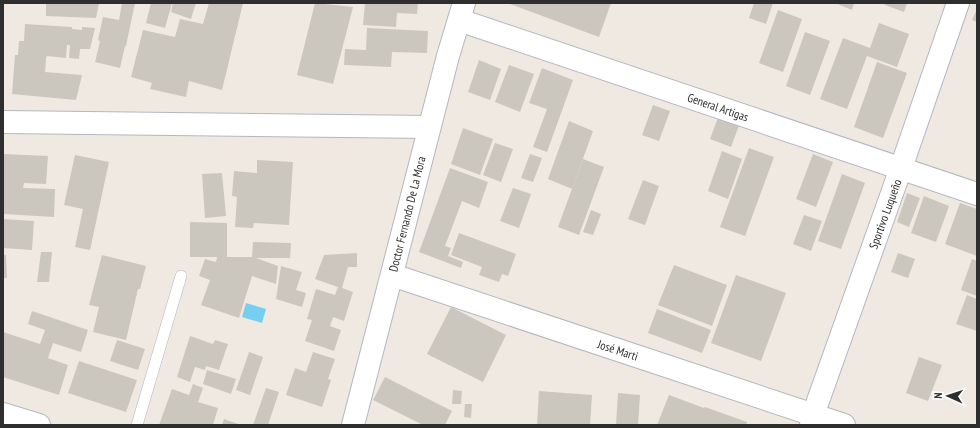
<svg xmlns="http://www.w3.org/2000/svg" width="980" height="428" font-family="'PT Sans Narrow',sans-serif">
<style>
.water{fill:#75cff0}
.building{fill:#cbc7bf}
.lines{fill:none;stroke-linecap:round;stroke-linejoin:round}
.service-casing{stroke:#b4b7c1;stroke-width:12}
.minor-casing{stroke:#b4b7c1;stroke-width:24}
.service{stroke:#fff;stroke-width:11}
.minor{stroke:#fff;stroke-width:22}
.labels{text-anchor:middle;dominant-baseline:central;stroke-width:3;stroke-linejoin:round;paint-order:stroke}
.street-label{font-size:12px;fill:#2e2e2e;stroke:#fff}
</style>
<rect width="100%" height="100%" fill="#efe9e1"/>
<!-- water -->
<path class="water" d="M246 303 266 309 262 323 242 317Z"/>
<!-- building -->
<g class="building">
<path d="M46 3H99L96 18 46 16Z"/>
<path d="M122 3H135L126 46H125L120 68 95 62 100 41 98 40 103 17 119 20Z"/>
<path d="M151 3H172L165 28 146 23Z"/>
<path d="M173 3H196L191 19 171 12Z"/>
<path d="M209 3H243L222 90 189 81 186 97 150 89 152 83 131 77 143 30 175 37 180 19 203 24Z"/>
<path d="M315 3 353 7 333 84 297 75Z"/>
<path d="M365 3H418L417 14 397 13 396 27 363 25Z"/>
<path d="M507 3H611L599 37Z"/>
<path d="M754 3H773L766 24 749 18Z"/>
<path d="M835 3H854L852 10Z"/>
<path d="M885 3H907L904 12 885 5Z"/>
<path d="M977 9V22L972 20Z"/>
<path d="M778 10 802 19 783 72 759 63Z"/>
<path d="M879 23 909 34 897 67 867 56 847 109 820 99 843 38 870 48Z"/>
<path d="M25 24 72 27V29L82 30V27L95 28 90 49H80L79 59 69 58 70 45H67L66 58 47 56 46 58 45 72 82 75 76 100 12 94 15 55H18L19 41H24Z"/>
<path d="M367 28 428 31 427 53 392 52 391 67 344 65 345 49 366 50Z"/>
<path d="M805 32 830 41 810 95 786 86Z"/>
<path d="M479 60 501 69 490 100 468 92Z"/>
<path d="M877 62 907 73 883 138 854 127Z"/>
<path d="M509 65 534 74 520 112 495 102Z"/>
<path d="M542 68 573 80 547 152 533 147 547 109 529 103Z"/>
<path d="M653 105 670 111 659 141 642 135Z"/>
<path d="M719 115 740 123 731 147 710 139Z"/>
<path d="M569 121 593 131 572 189 548 179Z"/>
<path d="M463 128 493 139 480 175 451 164Z"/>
<path d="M495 143 513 149 501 182 483 175Z"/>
<path d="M749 148 774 157 745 236 720 227Z"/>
<path d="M722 151 742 159 728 199 708 191Z"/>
<path d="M3 154 48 156 46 184 24 183 23 188 55 189 54 217 3 214Z"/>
<path d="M530 154 542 158 533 182 521 178Z"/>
<path d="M813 154 833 162 816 207 796 199Z"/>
<path d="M75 155 109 162 90 250 75 247 83 209 64 205Z"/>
<path d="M583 159 604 167 579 235 558 227Z"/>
<path d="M257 160 293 162 289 225 254 223 253 228 235 227 237 197 232 196 234 171 257 173Z"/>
<path d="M450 168 488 182 479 208 462 201 445 246 451 248 448 256 463 262 461 268 419 252Z"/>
<path d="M222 173 226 216 205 218 202 174Z"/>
<path d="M842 174 865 183 841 249 818 241Z"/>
<path d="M643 180 659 186 645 225 628 219Z"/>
<path d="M513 188 531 194 519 228 500 221Z"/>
<path d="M907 193 920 198 909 227 897 222Z"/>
<path d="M924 196 949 206 936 242 911 233Z"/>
<path d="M960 203 977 209V256L945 244Z"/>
<path d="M591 210 601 214 593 235 583 232Z"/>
<path d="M804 215 822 221 811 251 793 244Z"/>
<path d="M3 219 34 221 32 250 3 248Z"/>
<path d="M190 222 227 223V257H252L253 242 291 243 290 258H256L278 266 276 284 252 276 239 318 201 305 210 280 199 276 205 259 216 262 217 257H190Z"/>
<path d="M459 233 516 254 508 276 502 274 499 282 479 275 482 267 451 255Z"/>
<path d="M41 252H52L49 282H37Z"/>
<path d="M357 253V267H348L342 288 353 292 344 321 333 317 330 326 341 330 334 351 305 341 312 320 307 319 316 289 335 295 338 287 315 279 324 255Z"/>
<path d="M898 253 915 259 908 278 891 272Z"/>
<path d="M3 255H6L7 278H3Z"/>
<path d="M102 255 146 266 140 289H138L126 340 93 332 99 307 89 305Z"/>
<path d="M972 259 977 261V296L961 290Z"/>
<path d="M674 265 727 285 712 326 658 305Z"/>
<path d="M281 266 302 272 296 290 306 293 302 307 276 299Z"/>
<path d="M736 275 786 293 761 361 711 343Z"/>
<path d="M967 295 977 299V331L956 324Z"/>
<path d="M451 307 506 335 483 382 427 354Z"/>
<path d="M657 309 711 330 702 353 648 333Z"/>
<path d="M32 311 88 330 81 352 53 343 48 358 68 365 59 395 3 377V332L40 344 45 330 28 324Z"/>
<path d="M190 336 213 344 215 340 228 344 219 370 206 366 205 370 195 367 190 382 177 377Z"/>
<path d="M117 340 145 349 138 370 110 361Z"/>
<path d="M249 352 263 357 250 395 236 390Z"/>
<path d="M313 352 335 359 328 379 331 380 322 407 286 395 295 368 306 372Z"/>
<path d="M919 357 942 365 928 401 906 393Z"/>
<path d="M79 361 137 380 126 412 68 393Z"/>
<path d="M207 370 236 379 231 394 203 384Z"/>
<path d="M385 377 452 411 445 425H423L373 400Z"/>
<path d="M193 384 203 388 198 402 218 408 213 425H159L172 389 189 395Z"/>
<path d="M266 388 279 392 268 425H253Z"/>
<path d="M453 390 462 391 461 404H452Z"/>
<path d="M539 391 592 395 590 425H537Z"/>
<path d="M618 393 640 395 638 425H616Z"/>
<path d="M669 395 704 408 705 407 747 422 746 425H657Z"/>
<path d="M465 404H472L471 418 464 417Z"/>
<path d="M224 419 241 425H222Z"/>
</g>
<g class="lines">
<!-- service casing -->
<g class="service-casing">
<path id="service" d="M137 425 181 276"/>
</g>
<!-- minor casing -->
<g class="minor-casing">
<g id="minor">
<path d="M459 20 977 194"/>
<path d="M3 122 429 127"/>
<path d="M392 275 844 425"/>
<path d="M3 414 39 425"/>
<path d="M353 425 448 56 464 3"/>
<path d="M811 425 813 415 901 168 958 3"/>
</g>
</g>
<!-- service -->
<use href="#service" class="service"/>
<!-- minor -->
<use href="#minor" class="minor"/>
</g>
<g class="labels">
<!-- street labels -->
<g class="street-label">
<text transform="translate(718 107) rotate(19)">General Artigas</text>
<text transform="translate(407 214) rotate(-76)">Doctor Fernando De La Mora</text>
<text transform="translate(885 214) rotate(-70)">Sportivo Luqueño</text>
<text transform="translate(618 350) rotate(18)">José Marti</text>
</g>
</g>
<!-- border -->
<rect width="980" height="428" fill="none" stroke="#2e2e2e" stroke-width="8"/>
<!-- north arrow -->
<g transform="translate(948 396) rotate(273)" stroke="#ffffff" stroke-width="3" paint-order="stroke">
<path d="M0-3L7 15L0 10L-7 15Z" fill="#2e2e2e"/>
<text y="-6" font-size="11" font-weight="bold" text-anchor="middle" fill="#2e2e2e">N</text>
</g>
</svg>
